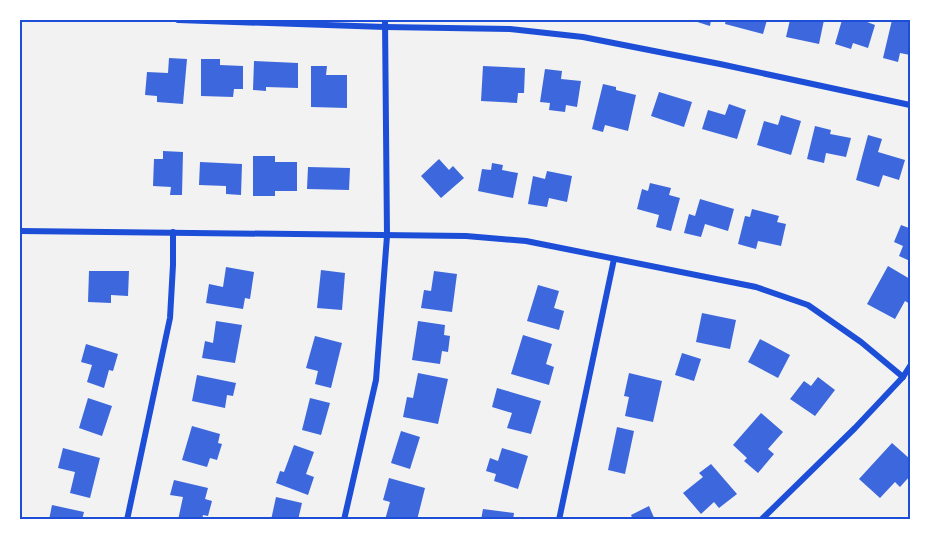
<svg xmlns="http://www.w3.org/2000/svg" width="930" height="539" font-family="'Alegreya Sans',sans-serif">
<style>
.building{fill:#3d67dc}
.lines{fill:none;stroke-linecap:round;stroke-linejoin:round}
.minor{stroke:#1d4ed8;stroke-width:6}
.neatline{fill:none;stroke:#1d4ed8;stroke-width:2}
</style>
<rect width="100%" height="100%" fill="#f2f2f2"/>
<!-- building -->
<g class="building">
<path d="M691 20H711L710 26Z"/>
<path d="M726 20H767L763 34 725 24Z"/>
<path d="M790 20H824L819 44 786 37Z"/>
<path d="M842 20H862L875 25 868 48 853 43 851 49 835 44Z"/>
<path d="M892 20H910V55L900 53 898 62 883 58Z"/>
<path d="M169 58 187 59 183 104 157 102V96L145 95 147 72 168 73Z"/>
<path d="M201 59H220V65L243 66V89H234L233 97 201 96Z"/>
<path d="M254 61 298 63V88L266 87V91L253 90Z"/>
<path d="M311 66H327L326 75H347V108L311 107Z"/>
<path d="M483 66 525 68 524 93H518L517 103 481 101Z"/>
<path d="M545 69 562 71 561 79 581 81 577 107 566 105 565 112 549 110 550 103 540 102Z"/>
<path d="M603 84 616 87V90L636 95 628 131 605 125 603 132 592 129Z"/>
<path d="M659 92 692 102 684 127 651 116Z"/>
<path d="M729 104 746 110 737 139 702 129 708 110 725 115Z"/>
<path d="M781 115 801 121 791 155 757 145 764 121 778 125Z"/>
<path d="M815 126 831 130 830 134 851 138 846 157 826 153 824 163 807 159Z"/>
<path d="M868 135 882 139 878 152 905 160 899 180 883 175 879 187 856 180Z"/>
<path d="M163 151 183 152 182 195H170L171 187 153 186 154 159H163Z"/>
<path d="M253 156H275V162H297V191H275V196H253Z"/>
<path d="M439 159 449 170 453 166 464 178 441 198 421 176Z"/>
<path d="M200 162 242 164 241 195 226 194V186L199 185Z"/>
<path d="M492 163 503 165 502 170 518 173 513 198 478 191 482 169 491 170Z"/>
<path d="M308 167 350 168 349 190 307 189Z"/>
<path d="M547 171 572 176 567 202 549 198 547 207 528 204 533 176 545 179Z"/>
<path d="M650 183 671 188 669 195 680 198 671 231 656 227 659 215 637 209 642 189 648 191Z"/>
<path d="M700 199 734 209 728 231 705 224 701 237 684 233 689 214 695 216Z"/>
<path d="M752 209 779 216 777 222 786 224 781 246 758 241 756 249 738 244 745 216 750 217Z"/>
<path d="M910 224V261L899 256 903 246 894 242 901 225 909 228Z"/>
<path d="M888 266 910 279V304L905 301 895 319 867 304Z"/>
<path d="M226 267 254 272 250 299 245 298 243 309 206 303 209 284 223 287Z"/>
<path d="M321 270 345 273 342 310 317 308Z"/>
<path d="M89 271H129L128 296 111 295V303L88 302Z"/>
<path d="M434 271 457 274 452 312 421 308 424 290 431 291Z"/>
<path d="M538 285 559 291 554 308 564 311 559 330 527 321Z"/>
<path d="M702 313 736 320 730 349 696 342Z"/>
<path d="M216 321 242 325 235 363 202 358 205 341 213 343Z"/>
<path d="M418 321 445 325 444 335 450 336 448 352 442 351 440 364 412 360Z"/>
<path d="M523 335 552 344 546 364 554 367 549 385 511 374Z"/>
<path d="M315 336 342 343 331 388 315 384 318 371 306 368Z"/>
<path d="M760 339 790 355 778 378 748 362Z"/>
<path d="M86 344 118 354 113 371 109 370 104 388 87 382 92 365 81 362Z"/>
<path d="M682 353 701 359 694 381 675 375Z"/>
<path d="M418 373 448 379 438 424 403 417 407 397 413 398Z"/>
<path d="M629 373 662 381 653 422 625 416 629 397 624 396Z"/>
<path d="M197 375 236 383 233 396 227 395 225 408 192 401Z"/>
<path d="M818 377 835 390 815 416 790 399 804 381 811 386Z"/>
<path d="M497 388 541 401 531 434 507 428 512 413 492 407Z"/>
<path d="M88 398 112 406 102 436 79 428Z"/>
<path d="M310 398 330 403 321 435 302 430Z"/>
<path d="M761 413 783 432 768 449 774 454 758 473 744 461 747 458 733 445Z"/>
<path d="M192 426 220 434 218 443 222 444 217 460 210 458 207 467 182 460Z"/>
<path d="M617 427 634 431 625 474 608 470Z"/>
<path d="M401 431 420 437 410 469 391 463Z"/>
<path d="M892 443 910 459V466L908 469 910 472V476L900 487 895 482 880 498 859 479Z"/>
<path d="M294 445 314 452 306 474 314 477 308 495 276 483 280 471 284 472Z"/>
<path d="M63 448 100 458 90 498 70 493 75 472 58 468Z"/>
<path d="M502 448 528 456 518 489 494 481 496 474 486 471 490 458 498 461Z"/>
<path d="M711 464 737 494 719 508 714 502 701 514 683 493 703 477 699 473Z"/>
<path d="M389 478 425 488 417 520H385L390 502 383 500Z"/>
<path d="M174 480 208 488 205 499 212 501 208 516 203 515 202 520H178L183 497 170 495Z"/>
<path d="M276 497 302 503 298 520H271Z"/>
<path d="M52 505 84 512 82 520H49Z"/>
<path d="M649 506 655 520H633L631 515Z"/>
<path d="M483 509 514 513 513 520H481Z"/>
</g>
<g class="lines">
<!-- minor -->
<g class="minor">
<path d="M178 20 385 27 510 29 583 37 720 64 910 105"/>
<path d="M20 231 466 236 526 241 756 287 808 305 861 342 903 377"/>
<path d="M127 520 170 318 173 265V232"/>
<path d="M344 520 376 380 387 236 385 20"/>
<path d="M559 520 614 259"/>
<path d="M761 520 855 428 903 377 910 366"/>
</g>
</g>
<!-- border -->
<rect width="930" height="539" fill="none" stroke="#ffffff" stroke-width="42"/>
<rect x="21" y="21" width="888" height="497" class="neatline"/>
</svg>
